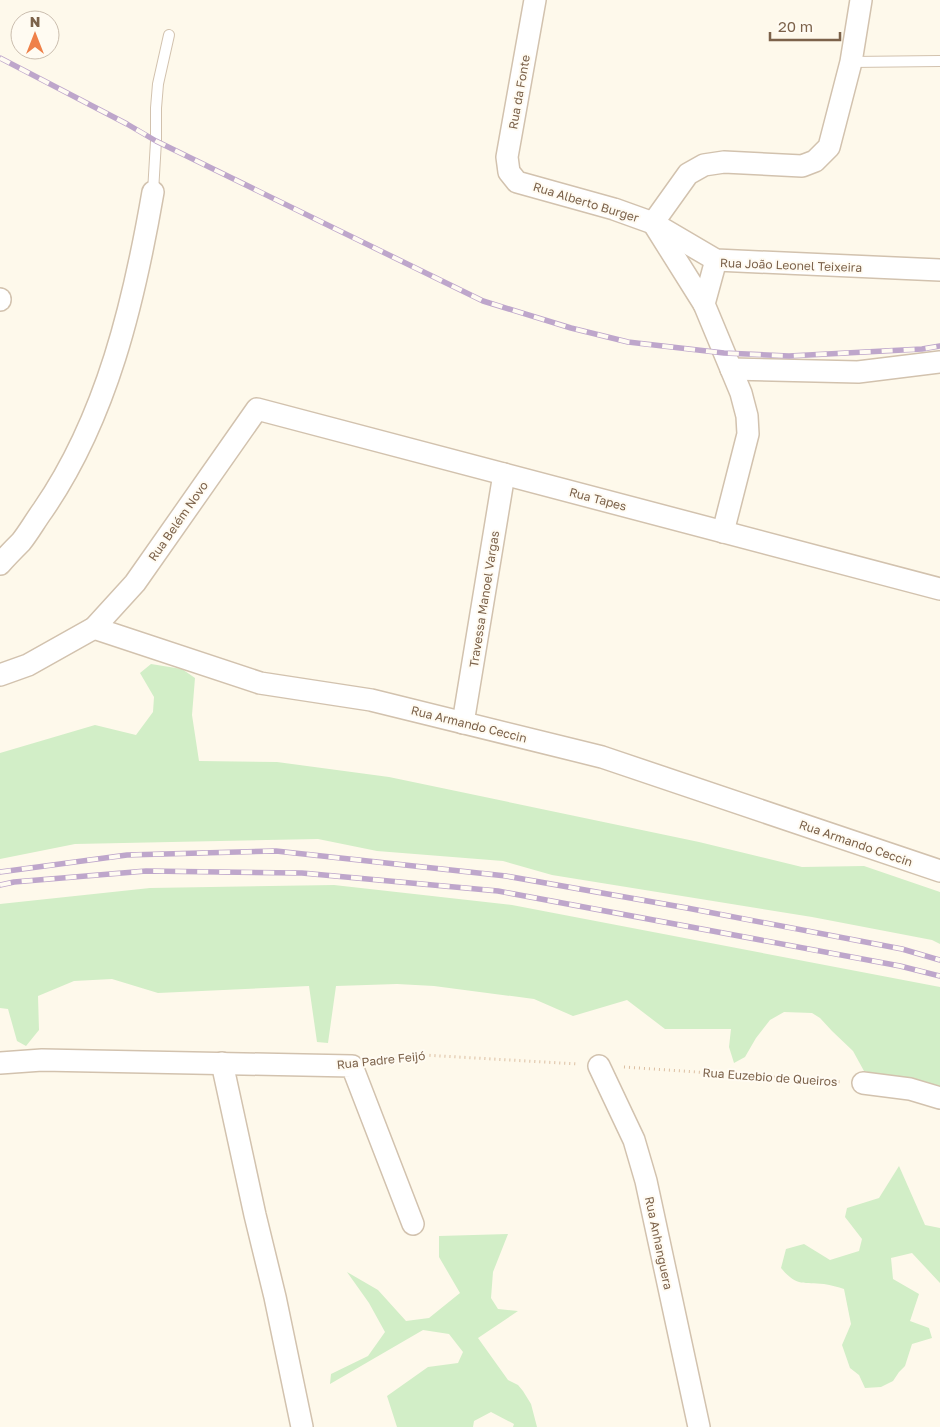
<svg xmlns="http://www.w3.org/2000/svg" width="940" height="1427" font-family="'Golos Text',sans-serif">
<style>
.green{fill:#d2eec7}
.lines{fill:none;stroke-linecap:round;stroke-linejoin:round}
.lane-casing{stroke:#d2c2ae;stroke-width:12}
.street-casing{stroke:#d2c2ae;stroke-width:24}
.path{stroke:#dcbfa2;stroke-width:3;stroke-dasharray:1 4;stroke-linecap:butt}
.lane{stroke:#fff;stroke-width:10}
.street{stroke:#fff;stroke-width:21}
.rail-casing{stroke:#bea6cb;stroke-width:5.5}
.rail{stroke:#fffbf2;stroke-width:4;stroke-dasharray:11;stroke-linecap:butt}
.labels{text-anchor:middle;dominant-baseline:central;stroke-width:4;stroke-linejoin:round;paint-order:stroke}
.street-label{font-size:12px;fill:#7c624a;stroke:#fffbf2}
</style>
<rect width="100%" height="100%" fill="#fef9eb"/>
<!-- green -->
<g class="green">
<path d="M151 664 182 669 195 678 192 715 199 761 277 762 389 777 699 842 802 867 864 866 940 892V944L932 940 812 917 552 875 503 861 377 851 318 839 75 844 0 859V753L95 725 136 735 153 712 154 697 140 673Z"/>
<path d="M334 885 512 905 940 987V1091L864 1071 853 1051 832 1031 820 1018 812 1013 784 1012 770 1020 756 1038 745 1057 734 1063 729 1047 731 1029H665L627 1000 573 1016 534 999 434 986 397 984 336 986 328 1043 317 1042 309 986 158 993 112 979 74 981 38 996 39 1030 26 1046 17 1041 8 1009 0 1008V904L150 888Z"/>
<path d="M899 1166 925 1225 940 1228V1283L912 1253 891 1258 893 1279 919 1294 910 1321 929 1328 932 1338 912 1344 905 1366 899 1372 893 1381 881 1387 865 1388 859 1375 850 1368 842 1345 851 1324 844 1289C838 1287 831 1285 824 1284 803 1282 797 1287 781 1268L786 1249 804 1244 830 1260 859 1251 862 1239 845 1217 847 1208 879 1198Z"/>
<path d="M508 1234 493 1272 491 1298 498 1309 518 1311 478 1338 508 1380 518 1385 523 1391 531 1404 537 1427H513L514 1424 491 1412 474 1421 473 1427H397L387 1396 428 1367 458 1363 463 1352 449 1334 423 1330 330 1384 331 1374 368 1356 385 1332 369 1303 347 1272 378 1290 406 1321 429 1318 460 1293 439 1257V1236Z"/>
</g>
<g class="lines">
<!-- lane casing -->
<g class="lane-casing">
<g id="lane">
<path d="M851 62 940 61"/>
<path d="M153 192 156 141V108L158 84 169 35"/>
</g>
</g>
<!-- street casing -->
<g class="street-casing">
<g id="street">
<path d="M535 0 507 157 509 172 517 182 614 209 653 223 716 260 940 270"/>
<path d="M653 223 688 174 704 165 724 162 802 166 815 161 829 147 851 62 861 0"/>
<path d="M655 226 704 304"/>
<path d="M716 260 704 304 741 393 747 416 748 434 723 532"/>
<path d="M0 299V300"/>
<path d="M731 369 858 372 940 362"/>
<path d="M0 564C7 556 14 549 21 542 29 532 35 521 43 510 107 417 134 302 153 192"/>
<path d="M94 628 260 683 371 700 602 757 940 871"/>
<path d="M0 675 28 665 94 628 135 583 257 409 940 589"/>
<path d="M463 723 504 474"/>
<path d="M0 1063 42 1060 352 1066 413 1224"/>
<path d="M222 1063 255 1215 275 1297 302 1427"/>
<path d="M599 1066 634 1140 646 1181 699 1427"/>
<path d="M863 1083 910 1089 940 1098"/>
</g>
</g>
<!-- path -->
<g class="path">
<path d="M375 1062 424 1055 578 1064"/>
<path d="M624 1067 842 1082"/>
</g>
<!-- lane -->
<use href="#lane" class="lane"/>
<!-- street -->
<use href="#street" class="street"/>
<!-- rail casing -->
<g class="rail-casing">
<g id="rail">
<path d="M0 58 127 124 156 141 483 301 571 328 628 342 724 353 789 356 922 349 940 346"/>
<path d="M0 872 127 855 276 851 506 876 687 908 902 949 940 960"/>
<path d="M0 885 14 882 146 871 302 873 498 891 900 966 940 976"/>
</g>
</g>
<!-- rail -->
<use href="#rail" class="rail"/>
</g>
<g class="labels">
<!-- street labels -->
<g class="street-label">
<text transform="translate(519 92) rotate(-80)">Rua da Fonte</text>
<text transform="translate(586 202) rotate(17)">Rua Alberto Burger</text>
<text transform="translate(791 265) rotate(2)">Rua João Leonel Teixeira</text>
<text transform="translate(598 499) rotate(15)">Rua Tapes</text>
<text transform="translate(178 521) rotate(-55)">Rua Belém Novo</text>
<text transform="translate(484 599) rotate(-81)">Travessa Manoel Vargas</text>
<text transform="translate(469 724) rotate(14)">Rua Armando Ceccin</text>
<text transform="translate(856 843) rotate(19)">Rua Armando Ceccin</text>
<text transform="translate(381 1060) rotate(-6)">Rua Padre Feijó</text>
<text transform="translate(770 1077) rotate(4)">Rua Euzebio de Queiros</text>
<text transform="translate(659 1243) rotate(78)">Rua Anhanguera</text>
</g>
</g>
<!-- north arrow -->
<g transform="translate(35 35)"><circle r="24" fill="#fffbf2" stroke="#cbbeaf"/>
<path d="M0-4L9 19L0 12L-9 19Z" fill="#ef8049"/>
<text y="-8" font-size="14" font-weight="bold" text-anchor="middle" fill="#7c624a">N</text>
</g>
<!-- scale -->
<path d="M770 32v8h70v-8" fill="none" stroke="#7c624a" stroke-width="2.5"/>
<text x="778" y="32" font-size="15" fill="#7c624a" stroke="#fffbf2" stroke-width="4" paint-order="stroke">20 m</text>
</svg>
